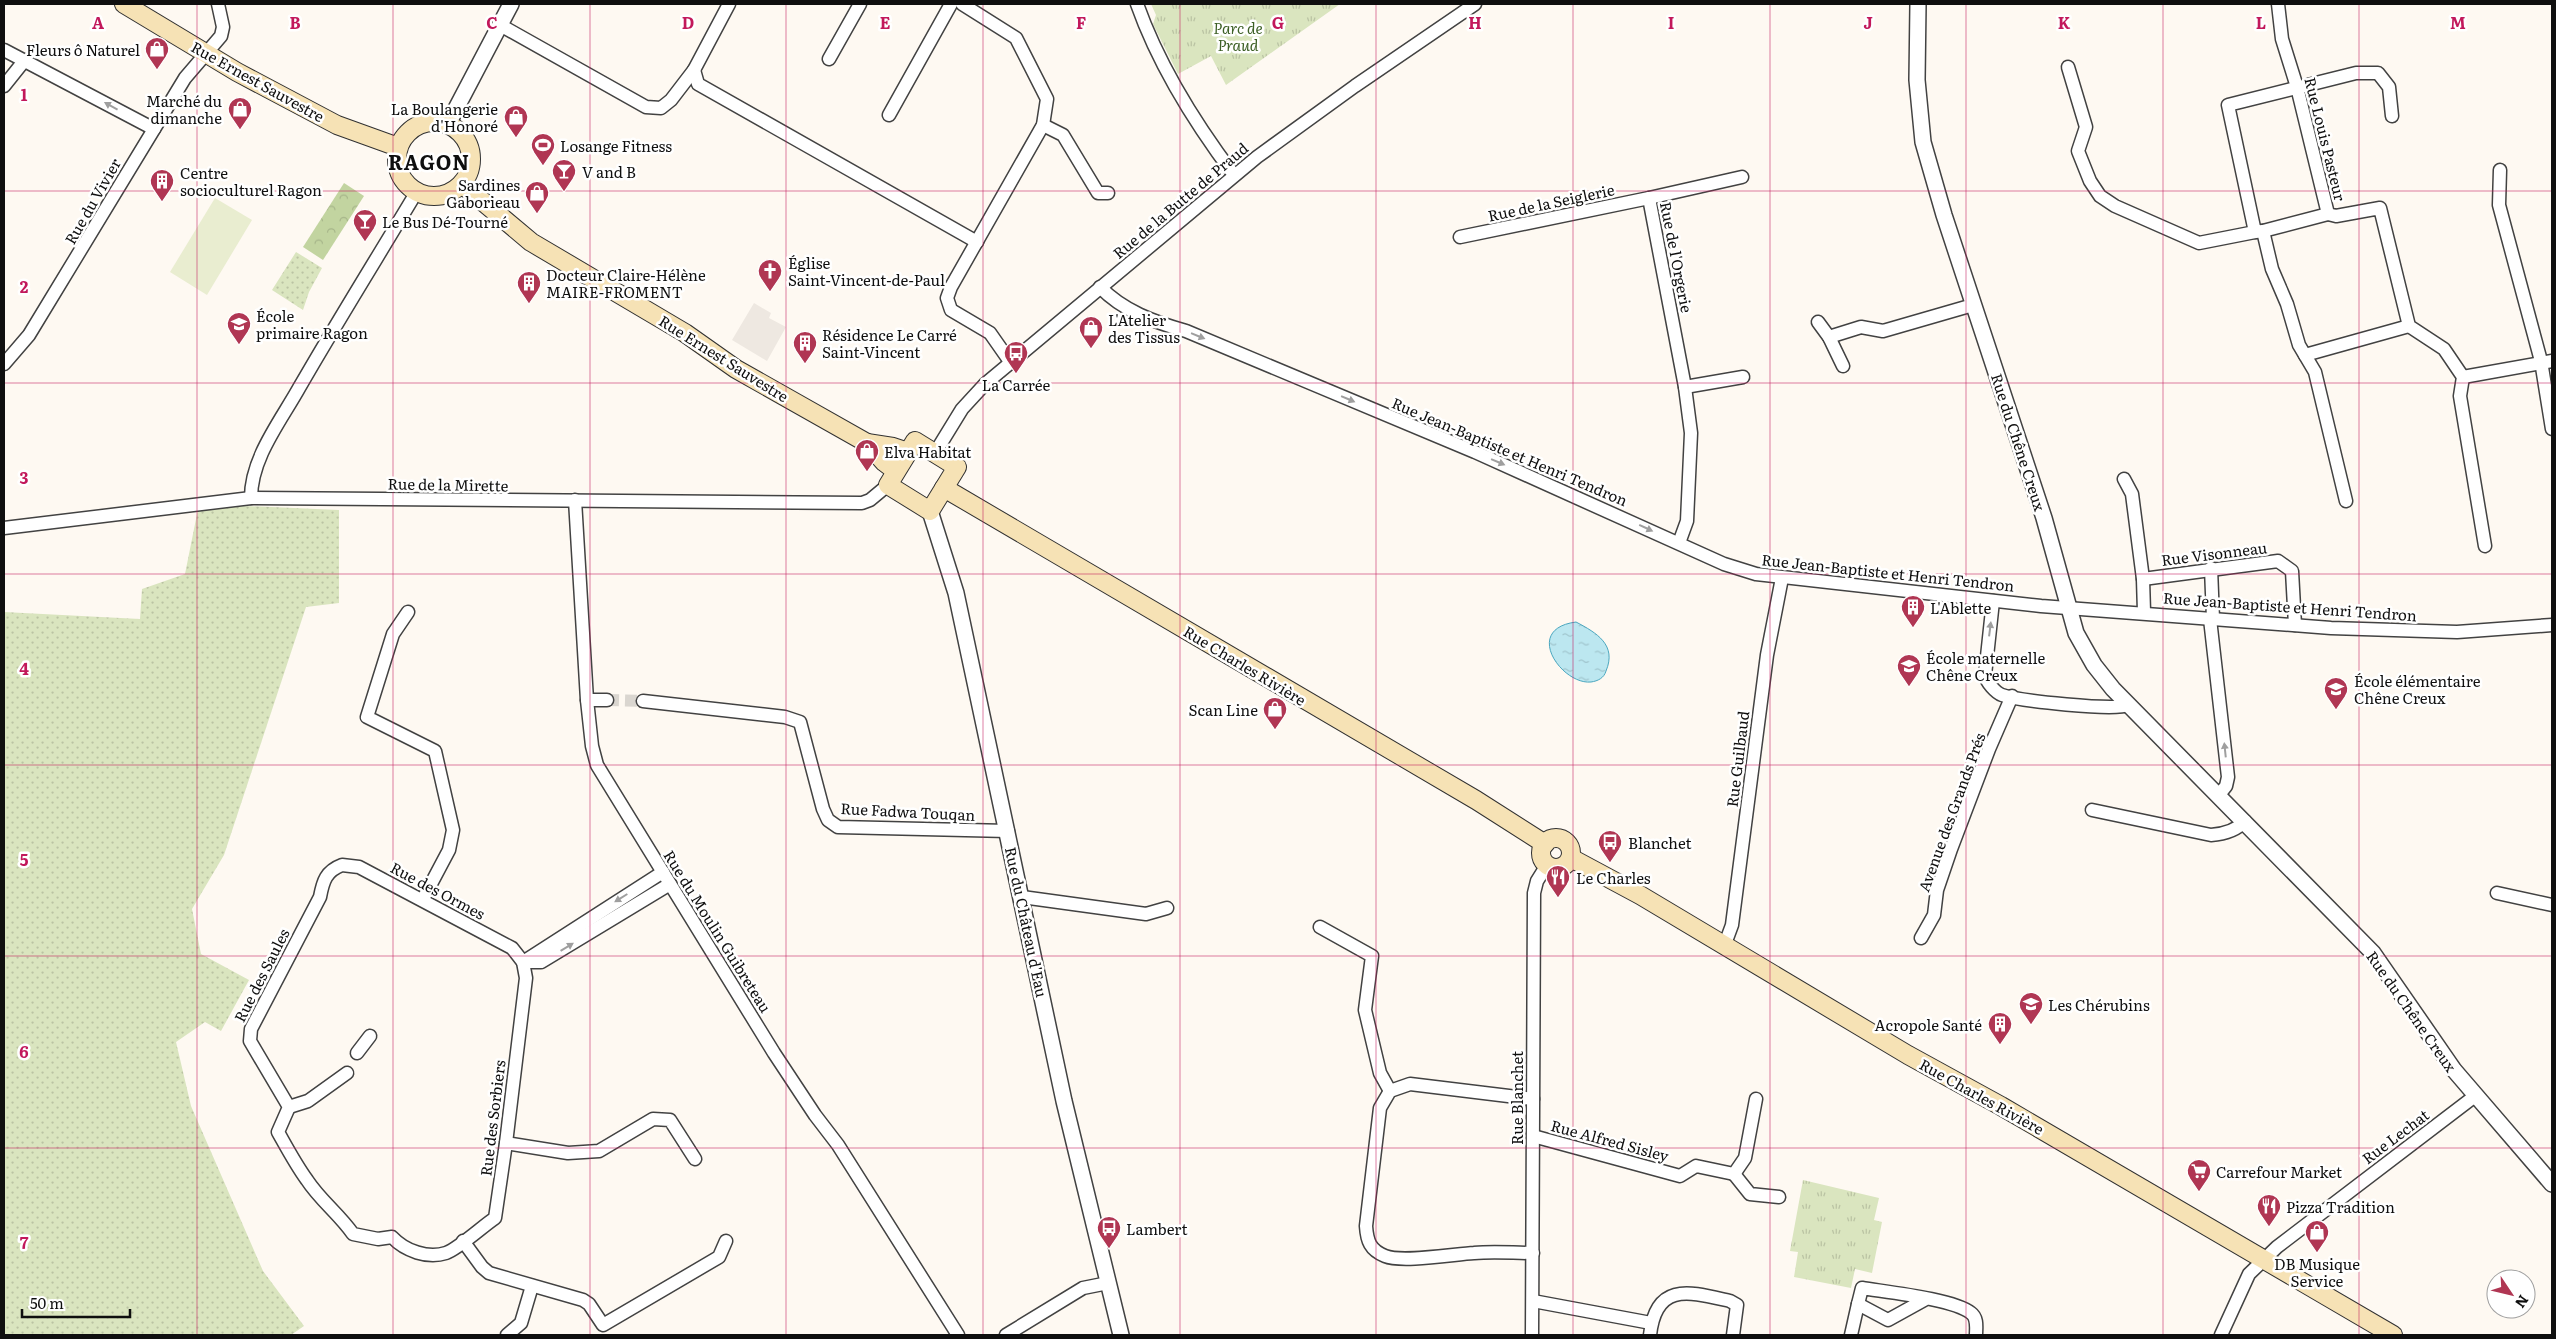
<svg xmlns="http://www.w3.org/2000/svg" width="2556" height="1339" font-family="Literata,serif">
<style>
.grass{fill:url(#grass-dots)}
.forest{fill:url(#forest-crowns)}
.park{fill:url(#park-tufts)}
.pitch{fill:#e9edd0}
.plaza{fill:#eee8e1}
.water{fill:url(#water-ripples);stroke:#4ba7bf}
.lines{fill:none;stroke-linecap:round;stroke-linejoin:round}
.minor-tunnel{stroke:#dad6d0;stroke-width:12;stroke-dasharray:12 6;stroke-linecap:butt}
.minor-casing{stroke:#424242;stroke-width:15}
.tertiary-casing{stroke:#424242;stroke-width:18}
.secondary-casing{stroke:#313131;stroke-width:20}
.minor{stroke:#fff;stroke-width:12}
.tertiary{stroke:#fff;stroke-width:15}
.secondary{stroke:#f6e2b5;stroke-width:18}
.oneway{fill:#9f9f9f}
.grid{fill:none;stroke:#c2185b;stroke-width:1;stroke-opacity:0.55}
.labels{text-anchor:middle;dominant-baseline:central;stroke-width:5;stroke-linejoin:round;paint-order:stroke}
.park-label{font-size:15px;font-style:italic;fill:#3d6026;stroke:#fff}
.poi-label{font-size:15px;fill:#0f0f0f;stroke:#fff;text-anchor:start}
.street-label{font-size:15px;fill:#0f0f0f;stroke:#fff}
.district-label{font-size:20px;font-weight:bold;letter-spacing:1px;fill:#0f0f0f;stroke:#fff}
.grid-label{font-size:16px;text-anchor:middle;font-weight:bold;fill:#c2185b;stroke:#fff;stroke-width:5;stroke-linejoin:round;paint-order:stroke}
</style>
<defs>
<pattern id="grass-dots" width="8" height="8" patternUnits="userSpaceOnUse" patternTransform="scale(1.25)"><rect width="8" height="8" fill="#dae5bf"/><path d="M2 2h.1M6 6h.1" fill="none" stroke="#bac3a3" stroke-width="1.8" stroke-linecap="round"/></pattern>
<pattern id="forest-crowns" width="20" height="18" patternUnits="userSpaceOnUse" patternTransform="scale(1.25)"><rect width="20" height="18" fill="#c2d4a0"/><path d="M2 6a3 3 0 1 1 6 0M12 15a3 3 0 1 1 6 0" fill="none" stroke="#a6b589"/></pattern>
<pattern id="park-tufts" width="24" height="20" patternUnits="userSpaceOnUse" patternTransform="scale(1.25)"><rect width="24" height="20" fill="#dae5bf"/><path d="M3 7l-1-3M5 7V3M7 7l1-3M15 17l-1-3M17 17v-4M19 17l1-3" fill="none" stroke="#bac3a3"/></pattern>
<pattern id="water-ripples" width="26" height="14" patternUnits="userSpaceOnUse" patternTransform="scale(1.25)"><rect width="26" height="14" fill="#bce7f0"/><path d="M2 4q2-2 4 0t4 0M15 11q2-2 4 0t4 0" fill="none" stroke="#a0c5cd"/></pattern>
</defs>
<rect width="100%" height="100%" fill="#fef9f2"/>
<!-- grass -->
<g class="grass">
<path d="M296 252 322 268 309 292 303 310 272 290Z"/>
<path d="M199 504 339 510V603L306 607 224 855 192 909 201 954 249 980 221 1031 205 1022 176 1042 191 1106 263 1271 304 1326 291 1335H4V612L140 619 142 589 185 574Z"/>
</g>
<!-- forest -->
<path class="forest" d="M344 183 364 196 323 260 303 247Z"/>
<!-- park -->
<g class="park">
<path d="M1151 4H1340L1226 85 1211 56 1178 74 1153 24 1156 15Z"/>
<path d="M1803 1180 1879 1198 1874 1220 1882 1222 1872 1273 1855 1269 1851 1288 1794 1277 1798 1252 1790 1251Z"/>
</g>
<!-- pitch -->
<path class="pitch" d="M215 198 252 220 207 295 170 272Z"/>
<!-- plaza -->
<path class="plaza" d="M754 303 771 313 769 318 786 327 767 361 732 340Z"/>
<!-- water -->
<path class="water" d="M1576 622C1597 633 1617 645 1606 671 1604 678 1598 681 1591 682 1562 685 1522 629 1576 622Z"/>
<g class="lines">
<!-- minor-tunnel -->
<path class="minor-tunnel" d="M607 700 643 701"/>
<!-- minor casing -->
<g class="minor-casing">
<g id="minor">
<path d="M962 4 1016 38 1047 99 1043 125 951 287 947 298 951 310 990 333 1011 363"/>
<path d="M1137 4C1159 66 1194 122 1234 175"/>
<path d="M2278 4 2282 39 2297 87 2328 214 2336 216 2380 208 2409 326 2444 349 2463 377 2460 396 2485 546"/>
<path d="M500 25 646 107 661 108 671 100 694 70 729 4"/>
<path d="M4 50 154 129"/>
<path d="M829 59 860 4"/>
<path d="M2068 67 2086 127 2078 151 2090 181 2100 196 2115 206 2199 243 2255 232"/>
<path d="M694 70 698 84 977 242"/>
<path d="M4 86 24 61"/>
<path d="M889 115 951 4"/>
<path d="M1043 125 1063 135 1098 193H1108"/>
<path d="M2500 170 2499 205 2541 361 2552 429"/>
<path d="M2263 231 2328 214"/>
<path d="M1460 237 1649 198"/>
<path d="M1100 287C1123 311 1154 322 1186 331L1475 452 1724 564 1756 574 2041 606 2331 628 2457 632 2552 625"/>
<path d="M1818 322 1829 337 1843 366"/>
<path d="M1829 337 1861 327 1883 331 1973 305"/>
<path d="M2305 355 2409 326"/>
<path d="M4 364 29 335 185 78 221 36 223 27 218 4"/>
<path d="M2463 377 2552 361"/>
<path d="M1685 387 1743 377"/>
<path d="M935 453 962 409 985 384 1257 157 1355 86 1475 4"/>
<path d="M2124 479 2132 494 2143 579 2144 612"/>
<path d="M251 498C251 458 280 422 299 388 337 322 377 258 416 193"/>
<path d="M575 500 587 700 592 746 597 765 774 1053 815 1115 838 1145 958 1335"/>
<path d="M2346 501 2315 372 2299 345 2287 304 2272 269 2263 231 2255 232 2228 105 2356 73H2378L2389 87 2392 116"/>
<path d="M4 528 251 498 862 503 870 500 888 485"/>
<path d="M1679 543 1687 521 1691 433 1685 387 1649 198 1742 177"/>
<path d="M2211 568 2213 619"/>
<path d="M2143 579 2278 561 2292 571 2295 625"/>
<path d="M1993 601 1985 675C1986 682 1996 693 2002 695 2020 701 2113 711 2129 705"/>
<path d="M408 612 393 634 367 717 435 751 453 830 449 850 423 899"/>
<path d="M2210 619 2228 777 2226 786 2218 796"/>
<path d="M587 700H607"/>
<path d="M643 701 785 717 800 722 823 809 828 820 838 827 1008 831"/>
<path d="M2092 810 2211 835C2224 834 2236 831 2245 821"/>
<path d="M342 865 359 867 512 948 523 962 526 978 506 1143 495 1218C483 1226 458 1249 446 1253 428 1259 405 1251 392 1237L378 1239 353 1234C339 1214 320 1200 307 1180 296 1165 287 1148 278 1132L289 1107 250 1041 251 1029 320 897C323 881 326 871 342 865Z"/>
<path d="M2497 893 2552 905"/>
<path d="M1022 897 1146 914 1167 908"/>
<path d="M1320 927 1372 956 1365 1010 1380 1073 1390 1091"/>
<path d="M1921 938 1934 915 1937 890 1951 849 1989 749 2012 696"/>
<path d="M1725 944 1732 925 1767 655 1782 578"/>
<path d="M523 962H541L670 884"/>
<path d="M523 962 663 872"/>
<path d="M357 1053 370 1036"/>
<path d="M1533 1099 1410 1084 1390 1091 1380 1108 1366 1226C1367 1241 1370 1250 1385 1256 1402 1263 1455 1254 1474 1253 1494 1251 1513 1253 1533 1253"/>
<path d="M289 1107 308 1101 347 1073"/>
<path d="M1533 1136 1680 1176 1696 1166 1734 1174 1745 1158 1756 1099"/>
<path d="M506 1143 568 1153 599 1151 653 1119 670 1120 695 1159"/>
<path d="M1734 1174 1750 1194 1779 1197"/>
<path d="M463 1241 482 1267 489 1273 583 1300 589 1304 603 1325 719 1257 726 1241"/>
<path d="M1926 1299 1888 1320 1858 1304 1862 1288C1886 1292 1954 1299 1971 1313 1978 1318 1976 1328 1976 1335"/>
<path d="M1533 1301 1651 1323"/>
<path d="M507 1335 521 1323 532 1286"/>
<path d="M1006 1335 1083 1288 1108 1283"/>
<path d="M1532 1335 1534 893 1537 881 1547 865"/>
<path d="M1650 1335C1656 1281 1690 1292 1730 1301L1737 1305 1733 1335"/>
<path d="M1851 1335 1858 1304"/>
<path d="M2221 1335 2249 1274 2277 1247 2475 1096"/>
</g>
</g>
<!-- tertiary casing -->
<g class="tertiary-casing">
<g id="tertiary">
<path d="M1918 4 1917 80 1923 142 1944 215 2044 518 2076 633 2094 665 2113 689 2373 953 2454 1070 2552 1184"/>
<path d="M448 124 511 4"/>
<path d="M930 511 956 593 1064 1101 1121 1335"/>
</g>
</g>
<!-- secondary casing -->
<g class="secondary-casing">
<g id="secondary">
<path d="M124 4 237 72 337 125 398 147"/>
<circle cx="434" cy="159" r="37"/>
<path d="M462 184 531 242 685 333 736 369 867 443 884 462 896 471"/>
<path d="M915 441 957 467 930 511 888 485Z"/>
<path d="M867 443 893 447 908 452"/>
<path d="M944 488 1476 800 1545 844"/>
<circle cx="1556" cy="853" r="15"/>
<path d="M1571 858 1640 895 1908 1055 2001 1106 2393 1335"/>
</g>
</g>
<!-- minor -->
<use href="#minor" class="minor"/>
<!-- tertiary -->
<use href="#tertiary" class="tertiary"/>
<!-- secondary -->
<use href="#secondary" class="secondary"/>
</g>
<!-- one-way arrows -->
<defs><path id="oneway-solid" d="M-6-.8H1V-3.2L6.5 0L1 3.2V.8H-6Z" transform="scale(1.25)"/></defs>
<g class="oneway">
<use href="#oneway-solid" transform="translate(111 106) rotate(-151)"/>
<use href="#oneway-solid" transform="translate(1198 336) rotate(22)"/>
<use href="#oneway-solid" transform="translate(1348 399) rotate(23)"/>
<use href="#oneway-solid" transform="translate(1498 462) rotate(23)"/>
<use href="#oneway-solid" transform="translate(1646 528) rotate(25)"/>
<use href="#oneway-solid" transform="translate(1990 629) rotate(-83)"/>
<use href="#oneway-solid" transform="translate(2225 750) rotate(-96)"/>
<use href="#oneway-solid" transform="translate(621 898) rotate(148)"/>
<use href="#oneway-solid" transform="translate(567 947) rotate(-31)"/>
</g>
<!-- grid -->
<path class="grid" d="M197 4V1335M393 4V1335M590 4V1335M786 4V1335M983 4V1335M1180 4V1335M1376 4V1335M1573 4V1335M1770 4V1335M1966 4V1335M2163 4V1335M2359 4V1335M4 191H2552M4 383H2552M4 574H2552M4 765H2552M4 956H2552M4 1148H2552"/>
<!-- icons -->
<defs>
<g id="shop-pin" transform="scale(1.25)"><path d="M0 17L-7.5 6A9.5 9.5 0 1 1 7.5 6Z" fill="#b03653" stroke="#fff"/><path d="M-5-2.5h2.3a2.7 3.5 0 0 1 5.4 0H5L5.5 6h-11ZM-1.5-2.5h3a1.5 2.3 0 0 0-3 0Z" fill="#fff"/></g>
<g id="stadium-pin" transform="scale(1.25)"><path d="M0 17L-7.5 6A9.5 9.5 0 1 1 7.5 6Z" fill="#b03653" stroke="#fff"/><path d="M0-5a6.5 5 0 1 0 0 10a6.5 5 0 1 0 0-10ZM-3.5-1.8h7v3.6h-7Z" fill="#fff"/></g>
<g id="bar-pin" transform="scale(1.25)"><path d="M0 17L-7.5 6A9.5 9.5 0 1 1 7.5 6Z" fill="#b03653" stroke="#fff"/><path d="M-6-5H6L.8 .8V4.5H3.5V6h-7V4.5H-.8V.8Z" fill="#fff"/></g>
<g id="building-pin" transform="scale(1.25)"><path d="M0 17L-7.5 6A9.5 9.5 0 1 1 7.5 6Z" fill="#b03653" stroke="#fff"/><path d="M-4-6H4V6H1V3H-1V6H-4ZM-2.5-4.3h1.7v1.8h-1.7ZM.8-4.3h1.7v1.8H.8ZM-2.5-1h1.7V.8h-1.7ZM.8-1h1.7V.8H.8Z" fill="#fff"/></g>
<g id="church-pin" transform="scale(1.25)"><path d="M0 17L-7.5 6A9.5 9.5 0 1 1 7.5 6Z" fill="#b03653" stroke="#fff"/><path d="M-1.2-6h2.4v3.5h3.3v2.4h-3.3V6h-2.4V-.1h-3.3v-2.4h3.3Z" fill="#fff"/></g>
<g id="school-pin" transform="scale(1.25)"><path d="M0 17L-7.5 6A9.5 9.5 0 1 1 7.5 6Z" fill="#b03653" stroke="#fff"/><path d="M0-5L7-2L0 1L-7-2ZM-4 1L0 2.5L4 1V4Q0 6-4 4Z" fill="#fff"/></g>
<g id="bus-pin" transform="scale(1.25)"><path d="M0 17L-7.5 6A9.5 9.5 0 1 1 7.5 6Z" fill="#b03653" stroke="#fff"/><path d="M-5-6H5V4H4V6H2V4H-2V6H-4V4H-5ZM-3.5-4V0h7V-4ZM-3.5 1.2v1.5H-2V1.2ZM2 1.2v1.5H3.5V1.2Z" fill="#fff"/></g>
<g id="restaurant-pin" transform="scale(1.25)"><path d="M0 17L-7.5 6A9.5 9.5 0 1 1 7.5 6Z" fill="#b03653" stroke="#fff"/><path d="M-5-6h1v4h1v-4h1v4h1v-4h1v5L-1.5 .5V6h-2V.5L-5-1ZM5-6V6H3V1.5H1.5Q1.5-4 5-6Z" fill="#fff"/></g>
<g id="supermarket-pin" transform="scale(1.25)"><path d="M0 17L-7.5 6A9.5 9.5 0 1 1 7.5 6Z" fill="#b03653" stroke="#fff"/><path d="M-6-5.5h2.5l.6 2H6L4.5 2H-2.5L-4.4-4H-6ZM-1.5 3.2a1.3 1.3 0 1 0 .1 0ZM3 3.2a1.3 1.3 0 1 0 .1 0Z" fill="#fff"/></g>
</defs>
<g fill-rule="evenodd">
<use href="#shop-pin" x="157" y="49"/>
<use href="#shop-pin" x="240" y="109"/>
<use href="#shop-pin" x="516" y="117"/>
<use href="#stadium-pin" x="543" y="145"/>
<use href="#bar-pin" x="564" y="171"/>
<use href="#building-pin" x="162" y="181"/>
<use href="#shop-pin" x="537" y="193"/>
<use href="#bar-pin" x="365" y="221"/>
<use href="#church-pin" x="770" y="271"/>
<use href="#building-pin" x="529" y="283"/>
<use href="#school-pin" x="239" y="324"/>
<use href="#shop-pin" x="1091" y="328"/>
<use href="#building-pin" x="805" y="343"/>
<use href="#bus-pin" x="1016" y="353"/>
<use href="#shop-pin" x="867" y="451"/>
<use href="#building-pin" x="1913" y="607"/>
<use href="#school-pin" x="1909" y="666"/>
<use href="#school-pin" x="2336" y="689"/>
<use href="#shop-pin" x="1275" y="709"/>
<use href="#bus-pin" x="1610" y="842"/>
<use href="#restaurant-pin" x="1558" y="877"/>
<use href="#school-pin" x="2031" y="1004"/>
<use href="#building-pin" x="2000" y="1024"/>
<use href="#supermarket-pin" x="2199" y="1171"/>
<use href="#restaurant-pin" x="2269" y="1206"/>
<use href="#bus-pin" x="1109" y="1228"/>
<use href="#shop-pin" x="2317" y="1232"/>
</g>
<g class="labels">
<!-- park labels -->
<g class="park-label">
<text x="1238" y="27">Parc de<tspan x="1238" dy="17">Praud</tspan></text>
</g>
<!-- poi labels -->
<g class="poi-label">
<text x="140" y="49" text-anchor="end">Fleurs ô Naturel</text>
<text x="222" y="100" text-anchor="end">Marché du<tspan x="222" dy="17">dimanche</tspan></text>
<text x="498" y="108" text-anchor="end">La Boulangerie<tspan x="498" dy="17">d'Honoré</tspan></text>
<text x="560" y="145">Losange Fitness</text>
<text x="582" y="171">V and B</text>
<text x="180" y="172">Centre<tspan x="180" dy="17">socioculturel Ragon</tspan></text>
<text x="520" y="184" text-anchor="end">Sardines<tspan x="520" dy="17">Gaborieau</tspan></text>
<text x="382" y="221">Le Bus Dé-Tourné</text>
<text x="788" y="262">Église<tspan x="788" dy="17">Saint-Vincent-de-Paul</tspan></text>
<text x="546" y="274">Docteur Claire-Hélène<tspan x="546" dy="17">MAIRE-FROMENT</tspan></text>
<text x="256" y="315">École<tspan x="256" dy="17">primaire Ragon</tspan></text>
<text x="1108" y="319">L'Atelier<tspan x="1108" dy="17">des Tissus</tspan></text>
<text x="822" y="334">Résidence Le Carré<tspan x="822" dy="17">Saint-Vincent</tspan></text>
<text x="1016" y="384" text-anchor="middle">La Carrée</text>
<text x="884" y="451">Elva Habitat</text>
<text x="1930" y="607">L'Ablette</text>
<text x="1926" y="657">École maternelle<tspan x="1926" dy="17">Chêne Creux</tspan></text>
<text x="2354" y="680">École élémentaire<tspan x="2354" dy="17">Chêne Creux</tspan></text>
<text x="1258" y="709" text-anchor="end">Scan Line</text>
<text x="1628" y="842">Blanchet</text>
<text x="1576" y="877">Le Charles</text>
<text x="2048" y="1004">Les Chérubins</text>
<text x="1982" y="1024" text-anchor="end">Acropole Santé</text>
<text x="2216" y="1171">Carrefour Market</text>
<text x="2286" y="1206">Pizza Tradition</text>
<text x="1126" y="1228">Lambert</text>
<text x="2317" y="1263" text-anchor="middle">DB Musique<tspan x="2317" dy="17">Service</tspan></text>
</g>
<!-- street labels -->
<g class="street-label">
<text transform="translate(258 81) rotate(29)">Rue Ernest Sauvestre</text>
<text transform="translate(2326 139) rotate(76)">Rue Louis Pasteur</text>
<text transform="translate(1180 200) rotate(-40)">Rue de la Butte de Praud</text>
<text transform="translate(92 201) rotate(-60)">Rue du Vivier</text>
<text transform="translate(1551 202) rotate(-12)">Rue de la Seiglerie</text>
<text transform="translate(1677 257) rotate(79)">Rue de l'Orgerie</text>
<text transform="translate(724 358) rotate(32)">Rue Ernest Sauvestre</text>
<text transform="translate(2019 442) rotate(72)">Rue du Chêne Creux</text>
<text transform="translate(1510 451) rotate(23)">Rue Jean-Baptiste et Henri Tendron</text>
<text transform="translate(448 484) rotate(1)">Rue de la Mirette</text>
<text transform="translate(2214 553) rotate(-7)">Rue Visonneau</text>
<text transform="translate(1888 572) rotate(6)">Rue Jean-Baptiste et Henri Tendron</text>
<text transform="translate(2290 606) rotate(4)">Rue Jean-Baptiste et Henri Tendron</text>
<text transform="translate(1245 665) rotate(31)">Rue Charles Rivière</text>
<text transform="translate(1737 759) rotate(-83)">Rue Guilbaud</text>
<text transform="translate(908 811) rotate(3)">Rue Fadwa Touqan</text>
<text transform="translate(1951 812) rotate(-70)">Avenue des Grands Prés</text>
<text transform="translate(438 890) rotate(28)">Rue des Ormes</text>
<text transform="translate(1027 922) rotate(78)">Rue du Château d'Eau</text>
<text transform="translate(718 931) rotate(58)">Rue du Moulin Guibreteau</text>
<text transform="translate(261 975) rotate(-63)">Rue des Saules</text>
<text transform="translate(2412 1011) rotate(55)">Rue du Chêne Creux</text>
<text transform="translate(1982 1096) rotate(29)">Rue Charles Rivière</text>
<text transform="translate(1516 1098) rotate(-90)">Rue Blanchet</text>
<text transform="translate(492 1118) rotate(-83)">Rue des Sorbiers</text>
<text transform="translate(2395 1136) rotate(-37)">Rue Lechat</text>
<text transform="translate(1610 1140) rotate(15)">Rue Alfred Sisley</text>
</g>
<!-- district labels -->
<g class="district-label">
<text x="429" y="161">RAGON</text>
</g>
</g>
<g class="grid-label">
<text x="98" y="29">A</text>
<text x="295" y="29">B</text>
<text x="492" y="29">C</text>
<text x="688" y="29">D</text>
<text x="885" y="29">E</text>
<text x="1081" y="29">F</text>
<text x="1278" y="29">G</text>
<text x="1475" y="29">H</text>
<text x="1671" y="29">I</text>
<text x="1868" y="29">J</text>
<text x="2064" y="29">K</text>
<text x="2261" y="29">L</text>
<text x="2458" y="29">M</text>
<text x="24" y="101">1</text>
<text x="24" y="293">2</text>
<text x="24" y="484">3</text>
<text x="24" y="675">4</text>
<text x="24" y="866">5</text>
<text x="24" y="1058">6</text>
<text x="24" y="1249">7</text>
</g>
<!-- border -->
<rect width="2556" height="1339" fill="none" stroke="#0f0f0f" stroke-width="10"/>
<!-- north arrow -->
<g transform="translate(2511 1294) rotate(125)"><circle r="24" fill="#ffffff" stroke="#9f9f9f"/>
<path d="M0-4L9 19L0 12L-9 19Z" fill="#b03653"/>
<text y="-8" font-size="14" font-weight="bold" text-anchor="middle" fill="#0f0f0f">N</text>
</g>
<!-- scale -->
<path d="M22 1309v8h108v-8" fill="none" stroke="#0f0f0f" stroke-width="2.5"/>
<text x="30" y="1309" font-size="15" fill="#0f0f0f" stroke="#ffffff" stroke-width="4" paint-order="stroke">50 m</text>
</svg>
